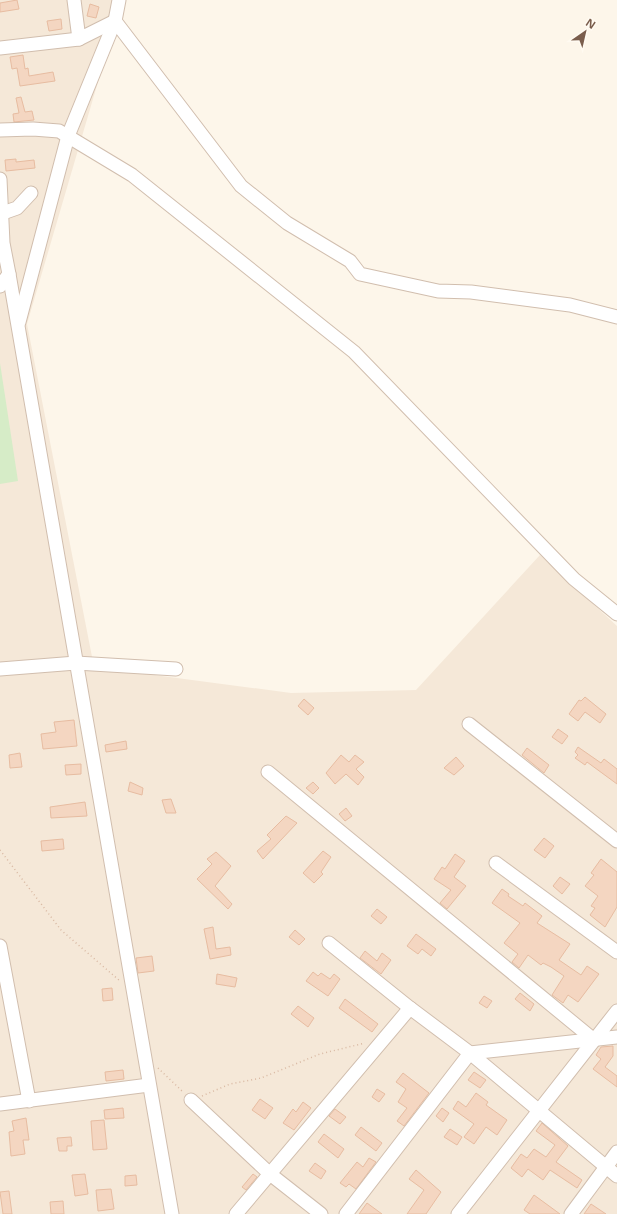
<svg xmlns="http://www.w3.org/2000/svg" width="617" height="1214" font-family="'Noto Sans',sans-serif">
<style>
.residential{fill:#f5e8d8}
.green{fill:#d6ecc7}
.building{fill:#f4d6c1;stroke:#e7bca1}
.lines{fill:none;stroke-linecap:round;stroke-linejoin:round}
.minor-casing{stroke:#d1beae;stroke-width:15}
.path{stroke:#d9b9a3;stroke-width:1.5;stroke-dasharray:1 3;stroke-linecap:butt}
.minor{stroke:#fff;stroke-width:13}
</style>
<rect width="100%" height="100%" fill="#fdf6ea"/>
<!-- residential -->
<path class="residential" d="M0 0H122L27 324 94 667 291 693 416 690 540 555 617 626V1214H0Z"/>
<!-- green -->
<path class="green" d="M0 363 18 481 0 484Z"/>
<!-- building -->
<g class="building">
<path d="M17 0 19 9 0 12V3Z"/>
<path d="M90 4 99 7 96 18 87 16Z"/>
<path d="M61 19 62 29 49 31 47 21Z"/>
<path d="M23 55 25 69 28 68 29 76 53 72 55 81 20 86 17 68 12 69 10 57Z"/>
<path d="M21 97 25 112 32 111 34 120 14 122 13 114 19 113 16 98Z"/>
<path d="M16 159V162L34 160 35 168 6 171 5 160Z"/>
<path d="M585 697 606 714 600 723 585 712 578 721 569 714 579 700 581 701Z"/>
<path d="M304 699 314 708 308 715 298 706Z"/>
<path d="M74 720 77 746 43 749 41 734 56 732 54 722Z"/>
<path d="M558 729 568 736 562 744 552 737Z"/>
<path d="M126 741 127 749 106 752 105 745Z"/>
<path d="M578 747 601 763 604 759 617 769V784L587 762 585 765 575 758 578 755 575 752Z"/>
<path d="M527 748 549 765 544 773 522 755Z"/>
<path d="M20 753 22 767 10 768 9 755Z"/>
<path d="M341 755 349 762 355 755 364 762 356 769 364 777 358 785 346 774 335 784 326 773Z"/>
<path d="M456 757 464 766 454 775 444 768Z"/>
<path d="M81 764V774L66 775 65 765Z"/>
<path d="M130 782 143 788 142 795 128 791Z"/>
<path d="M313 782 319 788 313 794 306 788Z"/>
<path d="M171 799 176 813H166L162 800Z"/>
<path d="M85 802 87 816 51 818 50 807Z"/>
<path d="M346 808 352 816 345 821 339 814Z"/>
<path d="M286 816 297 823 263 859 257 851 271 839 267 835Z"/>
<path d="M544 838 554 846 545 858 534 850Z"/>
<path d="M63 839 64 849 42 851 41 841Z"/>
<path d="M323 851 331 857 321 872 323 874 314 883 303 873Z"/>
<path d="M216 852 231 866 215 886 232 904 228 909 197 879 212 864 207 859Z"/>
<path d="M455 854 465 861 454 877 466 886 447 909 440 903 451 890 434 879 442 867 445 869Z"/>
<path d="M601 859 617 872V907L605 927 590 915 595 908 591 906 598 896 585 886 594 875 591 873Z"/>
<path d="M560 877 570 884 562 894 553 886Z"/>
<path d="M502 889 509 894 508 896 523 906 525 903 542 916 537 923 570 944 559 960 581 975 587 966 599 974 578 1002 568 995 563 1003 552 995 564 976 551 967 543 963 541 965 528 955 519 968 512 962 518 954 504 943 520 923 492 903Z"/>
<path d="M377 909 387 917 381 924 371 916Z"/>
<path d="M213 927 216 949 230 947 231 955 210 959 204 929Z"/>
<path d="M295 930 305 939 299 945 289 937Z"/>
<path d="M416 934 436 949 431 956 422 949 418 954 407 946Z"/>
<path d="M365 951 377 961 382 953 391 960 381 974 360 958Z"/>
<path d="M152 956 154 971 138 973 136 958Z"/>
<path d="M313 972 318 976 321 973 330 979 334 974 340 979 328 996 306 981Z"/>
<path d="M217 974 237 978 235 987 216 984Z"/>
<path d="M112 988 113 1000 103 1001 102 989Z"/>
<path d="M520 993 534 1004 530 1011 515 999Z"/>
<path d="M484 996 492 1001 487 1008 479 1003Z"/>
<path d="M345 999 378 1024 372 1032 339 1008Z"/>
<path d="M298 1006 314 1018 308 1027 291 1014Z"/>
<path d="M613 1046V1056L605 1067 617 1076V1087L593 1069 601 1059 596 1055 601 1047Z"/>
<path d="M123 1070 124 1079 106 1081 105 1072Z"/>
<path d="M474 1072 486 1080 480 1088 468 1080Z"/>
<path d="M403 1073 429 1093 404 1126 397 1121 407 1108 398 1102 406 1089 396 1082Z"/>
<path d="M377 1089 385 1094 379 1102 372 1097Z"/>
<path d="M476 1093 488 1102 486 1105 507 1120 497 1135 486 1127 474 1144 464 1137 474 1124 453 1109 458 1101 466 1107Z"/>
<path d="M260 1099 273 1108 265 1119 252 1110Z"/>
<path d="M303 1102 311 1108 294 1130 283 1123 293 1109 296 1112Z"/>
<path d="M123 1108 124 1118 105 1119 104 1110Z"/>
<path d="M442 1108 449 1113 443 1122 436 1116Z"/>
<path d="M335 1109 346 1117 340 1124 329 1116Z"/>
<path d="M26 1118 29 1140H23L25 1154 11 1156 9 1132 14 1131 12 1121Z"/>
<path d="M104 1120 107 1149 93 1150 91 1121Z"/>
<path d="M542 1123 568 1146 556 1162 582 1180 577 1188 550 1170 543 1180 528 1169 522 1177 511 1168 521 1154 527 1158 534 1149 546 1157 555 1145 536 1131Z"/>
<path d="M361 1127 382 1143 376 1151 355 1135Z"/>
<path d="M450 1129 462 1137 457 1145 444 1137Z"/>
<path d="M324 1134 344 1149 338 1158 318 1142Z"/>
<path d="M71 1137 72 1146H67V1151H59L57 1138Z"/>
<path d="M369 1158 376 1162 356 1189 349 1184 346 1187 340 1183 357 1162 363 1167Z"/>
<path d="M315 1163 326 1171 321 1179 309 1171Z"/>
<path d="M416 1170 441 1192 426 1214H407L424 1190 409 1179Z"/>
<path d="M85 1174 88 1194 75 1196 72 1175Z"/>
<path d="M253 1174 257 1177 246 1190 242 1187Z"/>
<path d="M136 1175 137 1185 125 1186V1176Z"/>
<path d="M111 1189 114 1209 98 1211 96 1190Z"/>
<path d="M9 1191 12 1214H3L0 1192Z"/>
<path d="M534 1195 560 1214H530L524 1210Z"/>
<path d="M63 1201 64 1214H51L50 1202Z"/>
<path d="M367 1203 382 1214H359Z"/>
<path d="M591 1204 606 1214H584Z"/>
</g>
<g class="lines">
<!-- minor casing -->
<g class="minor-casing">
<g id="minor">
<path d="M74 0 79 39 115 21 241 186 287 223 350 261 360 274 438 291 471 292 570 305 617 317"/>
<path d="M0 48 79 39"/>
<path d="M0 130 33 129 59 131 132 175 354 352 574 579 617 614"/>
<path d="M0 179 3 243 9 274 0 286"/>
<path d="M0 214 17 208 31 193"/>
<path d="M9 274 172 1214"/>
<path d="M19 322 68 136 115 21 119 0"/>
<path d="M0 669 76 663 176 669"/>
<path d="M469 724 617 841"/>
<path d="M268 772 594 1040"/>
<path d="M496 863 617 952"/>
<path d="M329 943 410 1008 470 1053 617 1176"/>
<path d="M0 946 29 1101"/>
<path d="M191 1100 270 1174 321 1214"/>
<path d="M0 1104 149 1085"/>
<path d="M236 1214 410 1008"/>
<path d="M346 1214 470 1053 617 1037"/>
<path d="M458 1214 617 1011"/>
<path d="M571 1214 617 1152"/>
</g>
</g>
<!-- path -->
<g class="path">
<path d="M0 850 61 930 120 981"/>
<path d="M158 1068 183 1092"/>
<path d="M202 1096 230 1084 261 1078 320 1054 365 1043"/>
</g>
<!-- minor -->
<use href="#minor" class="minor"/>
</g>
<!-- north arrow -->
<g transform="translate(585 32) rotate(34)" stroke="#fffaf1" stroke-width="3" paint-order="stroke">
<path d="M0-3L7 15L0 10L-7 15Z" fill="#7a5d4c"/>
<text y="-6" font-size="11" font-weight="bold" text-anchor="middle" fill="#7a5d4c">N</text>
</g>
</svg>
